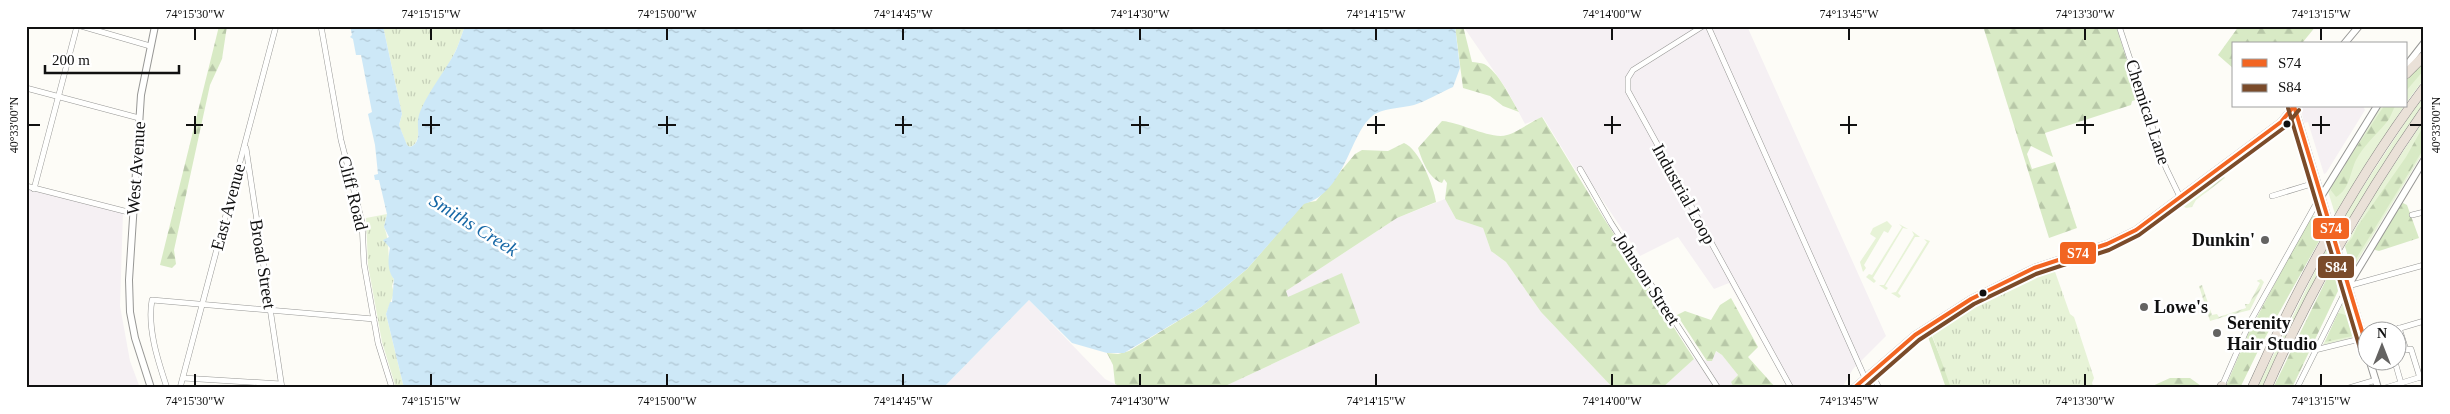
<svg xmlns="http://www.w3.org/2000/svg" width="2450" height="414" font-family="Georgia,serif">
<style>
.industrial{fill:#f5f0f3}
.grass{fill:#e7f3d7}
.forest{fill:url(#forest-firs)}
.park{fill:url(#park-tufts)}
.garden{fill:url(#garden-furrows)}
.water{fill:url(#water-ripples)}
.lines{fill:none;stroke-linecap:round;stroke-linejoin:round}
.minor-casing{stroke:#979795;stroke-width:6}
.tertiary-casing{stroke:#979795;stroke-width:8}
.motorway-casing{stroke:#858482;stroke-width:10}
.minor{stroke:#fffffe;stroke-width:5}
.tertiary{stroke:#fffffe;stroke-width:6}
.motorway{stroke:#eae1d8;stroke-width:9}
.tertiary-bridge-casing{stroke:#979795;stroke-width:8;stroke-linecap:butt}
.tertiary-bridge{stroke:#fffffe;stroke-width:6}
.bus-1-casing{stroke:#fff;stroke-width:8}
.bus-2-casing{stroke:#fff;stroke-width:8}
.bus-1{stroke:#f26522;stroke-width:4}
.bus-2{stroke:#7a4b2a;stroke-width:4}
.ticks{fill:none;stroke:#111;stroke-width:2}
.bus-dot{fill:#111;stroke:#fff;stroke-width:2}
.poi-dot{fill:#646362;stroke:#fff;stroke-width:2}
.labels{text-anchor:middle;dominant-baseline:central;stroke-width:5;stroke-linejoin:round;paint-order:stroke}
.street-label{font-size:18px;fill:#111;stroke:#fff}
.poi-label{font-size:18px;font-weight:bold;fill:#111;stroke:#fff;text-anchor:start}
.water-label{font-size:19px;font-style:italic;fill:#1768a6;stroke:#fff}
.line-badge{stroke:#fff;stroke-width:2}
.badge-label{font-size:14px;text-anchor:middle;font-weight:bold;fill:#fff}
.neatline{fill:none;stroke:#111;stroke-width:2}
.ticks-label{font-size:12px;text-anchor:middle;fill:#111}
</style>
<defs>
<pattern id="forest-firs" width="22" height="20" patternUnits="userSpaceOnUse" patternTransform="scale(1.25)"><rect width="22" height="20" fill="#d8eac5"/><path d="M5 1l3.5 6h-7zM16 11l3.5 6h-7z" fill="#b8c8a8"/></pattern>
<pattern id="park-tufts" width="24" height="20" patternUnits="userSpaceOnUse" patternTransform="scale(1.25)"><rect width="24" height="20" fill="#e7f3d7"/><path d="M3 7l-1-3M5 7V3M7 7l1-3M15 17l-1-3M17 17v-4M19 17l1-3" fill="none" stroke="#c5cfb8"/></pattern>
<pattern id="garden-furrows" width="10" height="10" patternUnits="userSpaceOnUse" patternTransform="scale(1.25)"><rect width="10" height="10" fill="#e7f3d7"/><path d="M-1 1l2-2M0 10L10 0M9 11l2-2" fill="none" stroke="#c5cfb8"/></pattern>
<pattern id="water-ripples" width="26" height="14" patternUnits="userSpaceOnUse" patternTransform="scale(1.25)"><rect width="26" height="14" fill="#cde8f7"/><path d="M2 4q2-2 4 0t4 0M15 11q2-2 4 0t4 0" fill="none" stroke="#afc6d3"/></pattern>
</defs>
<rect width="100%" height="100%" fill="#fdfcf7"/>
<!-- industrial -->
<g class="industrial">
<path d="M1463 26H1747L1886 336 1853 369 1842 388H1788L1729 283 1714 289 1678 237 1640 256 1581 168 1576 171 1543 117 1525 124 1507 90Z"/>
<path d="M2300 106H2363L2365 110 2326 173 2324 174 2308 122 2304 123Z"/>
<path d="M26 184 123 212 120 306 130 361 140 388H26Z"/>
<path d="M1445 199 1456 219 1483 228 1491 251 1506 262 1541 312 1613 388H1221L1360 323 1288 297 1286 291 1397 218Z"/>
<path d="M1029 300 1105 379 1123 388H943Z"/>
<path d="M1715 351 1722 355 1738 375 1731 382 1734 388H1662L1694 359 1712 361Z"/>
</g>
<!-- grass -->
<g class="grass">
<path d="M2424 62V79L2406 103V79Z"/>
<path d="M2424 94V106L2411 124 2264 388H2257L2338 225Z"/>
<path d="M2381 106H2404L2335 214 2327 188Z"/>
<path d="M2424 120V151L2352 270 2345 246 2378 189Z"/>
<path d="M1887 221 1892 226 1888 233 1884 231 1864 265 1866 268 1863 272 1860 262 1876 238 1870 234 1873 228Z"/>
<path d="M1899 224 1908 229 1903 228 1873 278 1876 281 1874 283 1866 277 1869 274 1872 275 1902 227Z"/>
<path d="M1912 231 1920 237H1915L1885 286 1888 288 1886 290 1879 285H1884L1914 235Z"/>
<path d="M1924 239 1930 241 1898 293 1901 296 1899 298 1891 293 1896 292 1927 242Z"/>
<path d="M2347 302 2358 336 2323 345 2343 303Z"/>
</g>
<!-- forest -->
<g class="forest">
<path d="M219 26H227L222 59 210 85 174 250 176 264 172 268 160 265Z"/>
<path d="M1455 26H1463L1472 62C1475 62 1481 63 1484 64 1498 71 1511 99 1519 112L1503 106 1490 96 1463 88Z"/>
<path d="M1983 26H2116L2139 99 2132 101 2131 105 2045 133 2053 157 2031 146 2027 154 2032 169 2055 162 2077 228 2049 238Z"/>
<path d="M2239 26H2316L2303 42 2305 44H2234V69L2218 55Z"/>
<path d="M2424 62V70L2406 91V80Z"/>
<path d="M2384 106H2395C2392 112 2390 119 2386 123 2375 136 2364 145 2356 160 2350 172 2350 189 2336 197L2331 190C2332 180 2343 174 2346 163Z"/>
<path d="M1542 117 1603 217 1694 359 1662 388H1613L1541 312 1506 262 1491 251 1483 228 1456 219 1445 199 1447 183 1444 179 1442 183C1428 178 1422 160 1418 148L1442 121C1460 122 1491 140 1507 135 1516 133 1532 121 1542 117Z"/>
<path d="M2424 125V148L2351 267 2345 246 2352 238 2357 227 2406 157Z"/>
<path d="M1404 143C1419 149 1434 186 1436 202L1397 218 1286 291 1288 297 1342 273 1360 323 1221 388H1123L1115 384 1113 365 1107 353 1118 354 1129 351 1201 307 1247 269 1304 203 1316 201 1355 154 1362 150 1388 151Z"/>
<path d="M2403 203 2407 205 2419 238 2379 251 2375 250 2374 248 2400 204Z"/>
<path d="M2314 216 2318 217 2323 234 2261 345 2240 388H2225L2249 332 2310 218Z"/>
<path d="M2333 266 2338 291 2292 388H2273Z"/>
<path d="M1731 298 1758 347 1748 357 1776 388H1734L1731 382 1738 375 1722 355 1716 351 1712 361H1707L1677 315 1685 311 1711 320 1720 305Z"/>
<path d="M2338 313C2352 315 2353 322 2357 335L2325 342Z"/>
<path d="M1927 334H1931L1944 366 1981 388H1946Z"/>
<path d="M2170 378H2190L2204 388H2148Z"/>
</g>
<!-- park -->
<g class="park">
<path d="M383 26H465C462 33 460 41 457 48 447 70 430 90 421 112 416 124 423 142 410 147L407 146 399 125 402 114Z"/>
<path d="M387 214 384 227C391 241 386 269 394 279L392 286 394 293 386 314 404 388H396L382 342 368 265 366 218Z"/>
<path d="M2053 266 2070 314 2074 317 2094 378 2092 383 2094 388H1951L1931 332 2000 290 2001 293 2019 284V282Z"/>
</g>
<!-- garden -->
<g class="garden">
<path d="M2223 174 2225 178 2196 200 2192 207 2186 208 2183 206Z"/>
<path d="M2261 279 2264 282 2250 310 2234 314 2235 319 2232 320 2230 315 2210 321 2199 286 2202 285 2212 315 2217 314 2219 317 2246 308 2245 304H2249L2260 283 2257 281Z"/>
</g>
<!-- water -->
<path class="water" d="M350 26H383L402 114 399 125 407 145 410 147C422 142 417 130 418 120 420 101 449 67 457 48 460 41 462 33 465 26H1455L1460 68 1453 87C1442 92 1424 102 1414 105 1402 108 1388 108 1377 113 1350 126 1348 192 1304 204L1247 269 1201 307 1124 353H1107L1072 343 1029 300 943 388H404L386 314 390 302H392L394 279C387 271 388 258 390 248L383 240 389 237 384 227 387 214 379 180H375L374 175 378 174 375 145 368 114 372 112 361 55H356L353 39 350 37 352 35Z"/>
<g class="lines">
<!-- minor casing -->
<g class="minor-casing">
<g id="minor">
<path d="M81 26 150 46"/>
<path d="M321 26 341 140 362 222 364 264 378 343 392 388"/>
<path d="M1703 26 1633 70 1628 78V91L1791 388"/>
<path d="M1708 26 1865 378"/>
<path d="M2119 26 2166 168 2180 197"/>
<path d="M26 88 139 118"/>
<path d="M246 148 282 388"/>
<path d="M1580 169 1611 223 1718 388"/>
<path d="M26 186 132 213"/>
<path d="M34 189 77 26"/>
<path d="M2272 196 2318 182"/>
<path d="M2412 215 2424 212"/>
<path d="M2399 328 2406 350 2411 349 2420 378"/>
<path d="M2387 332 2424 321"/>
<path d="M2315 350 2368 337"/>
<path d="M2395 362 2401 383"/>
<path d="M1871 372 1879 388"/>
<path d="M183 378 281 384"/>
<path d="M2222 386 2250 322 2321 195"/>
<path d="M167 388C158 361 147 328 152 300L374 319"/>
<path d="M180 388 276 26"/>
<path d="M2297 388 2348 286 2424 265"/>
<path d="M2349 388 2376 380"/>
<path d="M2385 388 2424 376"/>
</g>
</g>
<!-- tertiary casing -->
<g class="tertiary-casing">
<g id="tertiary">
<path d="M2344 44 2359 26"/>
<path d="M2406 66 2424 43"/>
<path d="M2294 106 2325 209"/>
<path d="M2322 195 2377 106"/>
<path d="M2345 275 2368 353"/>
<path d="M2348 286 2424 160"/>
<path d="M2370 362 2378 388"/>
<path d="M151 388 135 338 130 312 129 280 141 95 155 26"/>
<path d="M1854 388 1915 335 1971 299 2034 268 2107 244 2136 230 2281 122 2294 106"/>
</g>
</g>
<!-- motorway casing -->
<g class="motorway-casing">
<g id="motorway">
<path d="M2406 74 2424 56"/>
<path d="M2221 388 2222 386"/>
<path d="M2252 388C2299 283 2355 180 2424 88"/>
<path d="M2267 388C2310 290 2363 199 2424 111"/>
</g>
</g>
<!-- minor -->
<use href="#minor" class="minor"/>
<!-- tertiary -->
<use href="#tertiary" class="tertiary"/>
<!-- motorway -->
<use href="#motorway" class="motorway"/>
<!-- tertiary-bridge casing -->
<g class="tertiary-bridge-casing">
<path id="tertiary-bridge" d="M2325 209 2345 275"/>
</g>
<!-- tertiary-bridge -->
<use href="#tertiary-bridge" class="tertiary-bridge"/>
<!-- bus-1 casing -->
<g class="bus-1-casing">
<g id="bus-1">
<path d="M2294 106 2368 351"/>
<path d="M1854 388 1915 335 1971 299 2034 268 2107 244 2136 230 2281 122 2294 106"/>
</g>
</g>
<!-- bus-2 casing -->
<g class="bus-2-casing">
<g id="bus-2">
<path d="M2288 108 2362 355"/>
<path d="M1864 388 1919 340 1974 304 2036 274 2109 250 2139 235 2285 127 2299 110"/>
</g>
</g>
<!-- bus-1 -->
<use href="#bus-1" class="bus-1"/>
<!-- bus-2 -->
<use href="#bus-2" class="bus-2"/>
</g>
<!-- ticks -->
<path class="ticks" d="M195 28V40M431 28V40M667 28V40M903 28V40M1140 28V40M1376 28V40M1612 28V40M1849 28V40M2085 28V40M2321 28V40M195 116V134M431 116V134M667 116V134M903 116V134M1140 116V134M1376 116V134M1612 116V134M1849 116V134M2085 116V134M2321 116V134M28 125H40M186 125H203M422 125H440M658 125H676M895 125H912M1131 125H1149M1367 125H1385M1604 125H1621M1840 125H1857M2076 125H2094M2312 125H2330M2410 125H2422M195 374V386M431 374V386M667 374V386M903 374V386M1140 374V386M1376 374V386M1612 374V386M1849 374V386M2085 374V386M2321 374V386"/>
<!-- markers -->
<g class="bus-dot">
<circle cx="2287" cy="124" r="4.5"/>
<circle cx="1983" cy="293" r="4.5"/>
</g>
<g class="poi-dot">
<circle cx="2265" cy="240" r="5"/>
<circle cx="2144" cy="307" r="5"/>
<circle cx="2217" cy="333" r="5"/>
</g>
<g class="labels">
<!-- street labels -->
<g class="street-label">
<text transform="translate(2148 112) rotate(72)">Chemical Lane</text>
<text transform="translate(136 168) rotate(-86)">West Avenue</text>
<text transform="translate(353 193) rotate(76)">Cliff Road</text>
<text transform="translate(1684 194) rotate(61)">Industrial Loop</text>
<text transform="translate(228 207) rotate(-75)">East Avenue</text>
<text transform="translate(263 264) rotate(81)">Broad Street</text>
<text transform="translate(1647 279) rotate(57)">Johnson Street</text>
</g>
<!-- poi labels -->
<g class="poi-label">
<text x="2255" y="240" text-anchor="end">Dunkin'</text>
<text x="2154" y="307">Lowe's</text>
<text x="2227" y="323">Serenity<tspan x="2227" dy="21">Hair Studio</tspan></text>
</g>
<!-- water labels -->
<g class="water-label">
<text transform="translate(474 225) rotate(32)">Smiths Creek</text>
</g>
</g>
<g class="line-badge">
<rect x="2312" y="217" width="38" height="23" rx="5" fill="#f26522"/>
<rect x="2059" y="241" width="38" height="24" rx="5" fill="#f26522"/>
<rect x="2317" y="255" width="38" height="24" rx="5" fill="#7a4b2a"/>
</g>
<g class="badge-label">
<text x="2331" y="233">S74</text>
<text x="2078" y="258">S74</text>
<text x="2336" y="272">S84</text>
</g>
<!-- border -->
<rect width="2450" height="414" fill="none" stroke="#ffffff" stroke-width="55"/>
<!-- legend -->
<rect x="2232" y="42" width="175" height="65" fill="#ffffff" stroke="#a0a0a0"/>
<rect x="2242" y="59" width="25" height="8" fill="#f26522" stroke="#a0a0a0"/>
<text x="2278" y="68" font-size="15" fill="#111111">S74</text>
<rect x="2242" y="84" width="25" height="8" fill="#7a4b2a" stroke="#a0a0a0"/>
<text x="2278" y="92" font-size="15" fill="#111111">S84</text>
<!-- north arrow -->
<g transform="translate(2382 346)"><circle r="24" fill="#ffffff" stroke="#a0a0a0"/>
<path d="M0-4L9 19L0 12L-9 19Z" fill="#646362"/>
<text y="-8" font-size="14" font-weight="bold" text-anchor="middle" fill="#111111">N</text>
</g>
<!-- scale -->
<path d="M45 65v8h134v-8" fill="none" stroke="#111111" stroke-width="2.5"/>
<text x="52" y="65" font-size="15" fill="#111111" stroke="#ffffff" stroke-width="4" paint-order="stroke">200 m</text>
<rect x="28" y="28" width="2394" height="358" class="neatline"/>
<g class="ticks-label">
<text x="195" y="18">74°15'30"W</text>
<text x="431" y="18">74°15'15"W</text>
<text x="667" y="18">74°15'00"W</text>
<text x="903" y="18">74°14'45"W</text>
<text x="1140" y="18">74°14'30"W</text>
<text x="1376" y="18">74°14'15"W</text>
<text x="1612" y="18">74°14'00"W</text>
<text x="1849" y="18">74°13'45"W</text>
<text x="2085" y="18">74°13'30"W</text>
<text x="2321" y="18">74°13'15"W</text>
<text transform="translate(14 125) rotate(-90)" y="4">40°33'00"N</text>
<text transform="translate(2436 125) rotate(-90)" y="4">40°33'00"N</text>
<text x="195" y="405">74°15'30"W</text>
<text x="431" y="405">74°15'15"W</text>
<text x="667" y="405">74°15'00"W</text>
<text x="903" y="405">74°14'45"W</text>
<text x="1140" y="405">74°14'30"W</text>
<text x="1376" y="405">74°14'15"W</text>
<text x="1612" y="405">74°14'00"W</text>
<text x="1849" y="405">74°13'45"W</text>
<text x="2085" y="405">74°13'30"W</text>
<text x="2321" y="405">74°13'15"W</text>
</g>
</svg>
